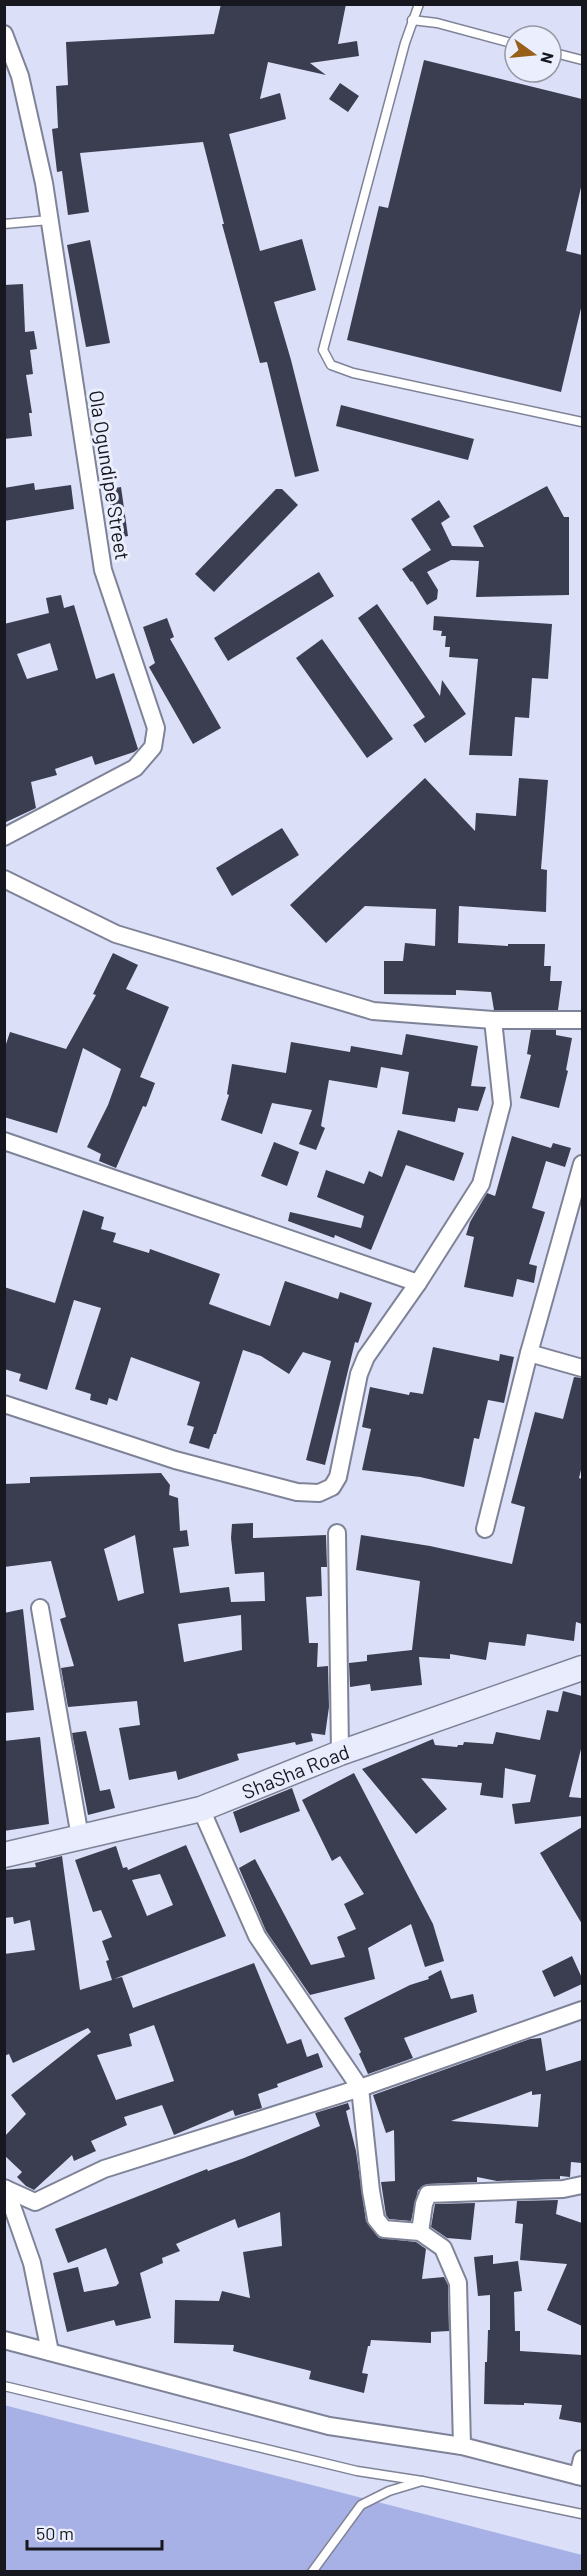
<svg xmlns="http://www.w3.org/2000/svg" width="587" height="2576" font-family="Barlow,sans-serif">
<style>
.green{fill:#a8b1e5}
.building{fill:#3b3e51;fill-rule:evenodd}
.lines{fill:none;stroke-linecap:round;stroke-linejoin:round}
.lane-casing{stroke:#7f8398;stroke-width:11}
.street-casing{stroke:#7f8398;stroke-width:20}
.secondary-casing{stroke:#7f8398;stroke-width:27}
.lane{stroke:#fff;stroke-width:8}
.street{stroke:#fff;stroke-width:16}
.secondary{stroke:#e9ecfd;stroke-width:24}
.labels{text-anchor:middle;dominant-baseline:central;stroke-width:6;stroke-linejoin:round;paint-order:stroke}
.street-label{font-size:20px;fill:#16171f;stroke:#ebeefc}
</style>
<rect width="100%" height="100%" fill="#dbe0f8"/>
<!-- green -->
<path class="green" d="M4 2405 582 2555V2571H5Z"/>
<!-- building -->
<g class="building">
<path d="M221 4H346L338 44 357 41 359 56 310 63 326 75 268 62 260 99 280 93 286 119 229 134 260 251 302 239 316 290 274 302 291 360 319 471 295 477 267 362 260 363 222 224H224L203 142 80 153 89 212 68 215 62 171 57 172 52 129 58 128 56 86 68 85 66 42 214 34Z"/>
<path d="M424 60 582 99V183L566 251 582 255V304L561 392 347 340 379 206 388 208Z"/>
<path d="M340 83 359 96 348 112 329 99Z"/>
<path d="M90 240 110 343 86 347 67 245Z"/>
<path d="M23 284 25 332 34 331 37 349 30 350 33 374 26 375 32 413H29L32 436 4 439V285Z"/>
<path d="M341 405 474 439 468 460 336 426Z"/>
<path d="M34 483 35 490 71 485 74 509 4 521V488Z"/>
<path d="M547 486 564 517H569V595L476 597 479 561 451 560 427 572 438 590 437 599 427 605 412 581 411 582 402 569 431 550 411 519 439 500 450 517 441 523 452 546 484 547 473 526Z"/>
<path d="M121 487 128 536 115 538 108 489Z"/>
<path d="M276 489H282L298 505 214 592 195 574Z"/>
<path d="M319 572 334 596 228 661 214 638Z"/>
<path d="M61 595 64 608 74 605 96 679 114 673 138 749 134 752 95 765 92 756 55 769 57 775 31 782 36 808 4 823V624L49 613 46 598ZM50 643 58 670 27 679 17 654Z"/>
<path d="M377 604 440 696 442 680 466 714 425 743 413 725 425 717 358 618Z"/>
<path d="M434 616 552 624 548 679 532 678 529 718 515 717 512 756 469 755 478 659 449 657 450 647H445L446 636H441L442 631 433 630Z"/>
<path d="M167 618 174 637 170 639 221 728 193 744 149 667 155 663 143 627Z"/>
<path d="M322 639 393 739 367 758 296 658Z"/>
<path d="M425 778 475 831 476 813 516 816 519 778 548 780 541 869 547 870 546 912 459 906 458 943 508 946V944H545L544 966H551L550 981H562L558 1010H494L491 992 456 990V995L384 994V961H403L405 943 435 946 436 909 365 906 326 943 290 905Z"/>
<path d="M282 828 299 855 232 896 216 868Z"/>
<path d="M113 953 138 965 126 989 169 1007 140 1077 155 1083 146 1107 143 1106 116 1168 99 1161 101 1154 87 1147 108 1105 121 1069 83 1048 57 1133 4 1117V1050L10 1032 66 1049 96 995 93 994Z"/>
<path d="M531 1030H556V1035L572 1038 566 1070 568 1071 559 1108 520 1098 531 1055 527 1054Z"/>
<path d="M406 1034 478 1046 471 1086 486 1087 478 1111 458 1108 455 1122 402 1114 409 1072 381 1067 377 1088 329 1080 321 1126 325 1128 316 1150 299 1144 312 1110 272 1103 262 1134 221 1120 229 1095 227 1094 232 1064 286 1073 291 1042 350 1052 351 1046 402 1055Z"/>
<path d="M398 1130 464 1153 454 1181 406 1165 371 1250 335 1235 334 1238 288 1221 290 1212 361 1228 364 1216 317 1197 326 1170 364 1184 369 1171 382 1177Z"/>
<path d="M512 1136 551 1148 553 1143 571 1148 565 1167 546 1161 532 1208 545 1212 529 1264 537 1266 534 1283 517 1279 513 1297 464 1287 474 1237 466 1235 470 1222 487 1193 495 1196Z"/>
<path d="M274 1142 299 1152 287 1186 261 1176Z"/>
<path d="M83 1210 104 1217 101 1229 116 1233 113 1242 149 1253 150 1249 220 1274 209 1304 270 1326 285 1281 338 1299 340 1292 372 1303 358 1343 355 1342 325 1465 306 1460 331 1361 303 1352 289 1374 261 1356 243 1350 216 1434H214L209 1449 189 1443 194 1427 187 1425 200 1382 131 1357 117 1401 109 1398 107 1405 90 1400 91 1394 75 1389 101 1308 74 1300 47 1390 19 1381 21 1374 4 1369V1287L55 1303Z"/>
<path d="M433 1347 499 1361 500 1354 514 1357 504 1403 488 1400 479 1439 474 1438 464 1487 420 1477 362 1470 371 1429 362 1427 370 1387 409 1395 410 1392 423 1394Z"/>
<path d="M574 1377 582 1378V1466L579 1478 582 1479V1624L576 1622 574 1641 527 1634 525 1646 489 1642 486 1660 450 1654V1659L419 1657 422 1685 371 1691 370 1684 350 1687 349 1663 367 1661V1655L412 1650 420 1581 356 1570 361 1535 430 1546 512 1564 525 1507 511 1503 535 1412 563 1419Z"/>
<path d="M161 1473 170 1485 169 1495 178 1498 180 1531 187 1530 189 1546 173 1548 180 1593 229 1587 231 1602 265 1601 264 1572 235 1574 231 1538 232 1524 253 1523V1538L326 1535 327 1567H321L322 1596 306 1597 309 1643H318L317 1667 328 1666 329 1707 325 1735 311 1733 313 1741 296 1745 295 1742 237 1754 239 1760 178 1780 176 1771 129 1780 119 1728 140 1725 137 1701 68 1707 61 1668 74 1666 60 1619 66 1617 51 1561 4 1567V1484L30 1483V1477ZM135 1535 144 1593 118 1601 104 1549ZM241 1615 242 1650 184 1662 178 1624Z"/>
<path d="M23 1609 34 1710 4 1713V1613Z"/>
<path d="M563 1691 582 1696V1745L569 1797 582 1798V1816L515 1824 512 1804 530 1802 536 1775 505 1768 503 1798 480 1795 482 1783 421 1778 447 1809 416 1834 362 1769 433 1739 435 1745 457 1747 458 1745H463L464 1742 493 1744 496 1732 540 1740 547 1710 558 1712Z"/>
<path d="M86 1731 100 1791 110 1789 115 1808 88 1815 72 1733Z"/>
<path d="M40 1737 49 1824 4 1831V1741Z"/>
<path d="M354 1773 433 1924 444 1961 425 1967 411 1924 368 1948 375 1979 310 1995 266 1931 239 1868 255 1859 311 1965 345 1957 337 1937 356 1929 344 1904 364 1894 340 1856 332 1861 302 1800Z"/>
<path d="M292 1788 300 1811 240 1833 233 1812Z"/>
<path d="M582 1827V1924L540 1853Z"/>
<path d="M186 1845 226 1936 114 1979 122 1977 133 2008 254 1963 287 2044 301 2039 307 2057 318 2053 323 2067 277 2084 278 2087 258 2094 262 2108 235 2116 233 2110 174 2135 162 2105 124 2117 127 2125 91 2141 96 2151 74 2161 72 2155 34 2190 26 2186 17 2177 22 2172 4 2155V2137L26 2114 11 2095 91 2032 88 2028 13 2063 9 2054 4 2056V1954L35 1950 30 1920 14 1924 13 1917 4 1918V1870L36 1867 35 1863 62 1856 80 1990 112 1980 106 1961 109 1960 102 1941 112 1937 101 1910 93 1912 75 1860 116 1846 123 1868 127 1867 128 1870ZM160 1874 173 1905 147 1916 132 1880ZM154 2025 174 2081 116 2100 97 2055 132 2046 129 2034Z"/>
<path d="M572 1956 582 1978V1984L554 1997 542 1971Z"/>
<path d="M441 1970 451 1999 473 1994 477 2012 404 2038 413 2058 368 2074 359 2054 361 2052 344 2018 410 1985 429 1979 428 1977Z"/>
<path d="M541 2038 546 2071 582 2060V2163L571 2162 570 2177 560 2176V2179L497 2181 477 2177V2182L427 2184 418 2190 411 2221 389 2219 386 2215 381 2182 395 2181 394 2130 386 2133 373 2095 530 2039ZM532 2091V2095L541 2094 538 2127 451 2121Z"/>
<path d="M348 2103 350 2109 346 2111 356 2151 366 2221 379 2238 416 2242 426 2249 422 2279 444 2277 448 2285 449 2331 431 2332V2343L371 2340 370 2346H368L362 2373 368 2374 364 2393 309 2379 311 2371 233 2351 234 2345 174 2343 175 2300 219 2301 222 2291 250 2298 243 2252 282 2246 280 2212 238 2228 235 2219 176 2244 180 2251 162 2258 163 2263 140 2273 151 2318 116 2326 114 2320 67 2332 53 2273 78 2267 84 2292 116 2286 119 2283 106 2248 68 2263 55 2229 207 2169 208 2171 244 2158 320 2126 315 2113Z"/>
<path d="M558 2200 556 2214 582 2223V2326L547 2310 567 2264 520 2260 523 2224 515 2223 517 2201Z"/>
<path d="M475 2203 471 2240 447 2238 431 2227 435 2204Z"/>
<path d="M493 2255V2264L518 2261 522 2291 514 2292 515 2331H520V2351L582 2355V2423L559 2419 562 2405 524 2403V2405L484 2404 485 2362H487L488 2330H490V2295L478 2296 474 2257Z"/>
</g>
<g class="lines">
<!-- lane casing -->
<g class="lane-casing">
<g id="lane">
<path d="M419 4 405 43 323 350 331 365 353 373 582 422"/>
<path d="M412 20 437 23 515 44"/>
<path d="M551 52 582 60"/>
<path d="M4 224 49 220"/>
<path d="M4 2386 357 2471 422 2481"/>
<path d="M312 2572 361 2505 389 2491 422 2481 582 2514"/>
</g>
</g>
<!-- street casing -->
<g class="street-casing">
<g id="street">
<path d="M4 34 20 76 44 183 103 570 156 728 153 747 135 768 4 837"/>
<path d="M4 879 116 934 373 1011 493 1020H582"/>
<path d="M4 1141 418 1283"/>
<path d="M529 1353 582 1368"/>
<path d="M4 1404 175 1460 297 1492 319 1493 332 1487 338 1477 359 1374 366 1357 418 1283 481 1184 502 1104 493 1020"/>
<path d="M485 1529 529 1353 582 1164"/>
<path d="M337 1533 340 1753"/>
<path d="M40 1608 80 1837"/>
<path d="M201 1809 257 1936 360 2088 371 2191 376 2219 384 2229 420 2232 443 2248 458 2283 462 2446"/>
<path d="M4 2188 35 2202 104 2169 360 2088 582 2010"/>
<path d="M6 2189 32 2263 50 2352"/>
<path d="M420 2232 424 2204 428 2194 563 2189 582 2185"/>
<path d="M4 2340 329 2426 462 2446 582 2477"/>
<path d="M578 2476 582 2459"/>
</g>
</g>
<!-- secondary casing -->
<g class="secondary-casing">
<g id="secondary">
<path id="s1" d="M4 1855 201 1809 340 1753 582 1668"/>
</g>
</g>
<!-- lane -->
<use href="#lane" class="lane"/>
<!-- street -->
<use href="#street" class="street"/>
<!-- secondary -->
<use href="#secondary" class="secondary"/>
</g>
<g class="labels">
<!-- street labels -->
<g class="street-label">
<text transform="translate(110 475) rotate(81)">Ola Ogundipe Street</text>
<text stroke="none"><textPath href="#s1" startOffset="304">ShaSha Road</textPath></text>
</g>
</g>
<!-- border -->
<rect width="587" height="2576" fill="none" stroke="#16171f" stroke-width="12"/>
<!-- north arrow -->
<g transform="translate(533 54) rotate(105)"><circle r="28" fill="#ebeefc" stroke="#9698a4" stroke-width="1.5"/>
<path d="M0-4.5L10 22L0 15L-10 22Z" fill="#985f1b"/>
<text y="-9" font-size="16" font-weight="bold" text-anchor="middle" fill="#16171f">N</text>
</g>
<!-- scale -->
<path d="M27 2540v9h135v-9" fill="none" stroke="#16171f" stroke-width="3"/>
<text x="36" y="2540" font-size="18" fill="#16171f" stroke="#ebeefc" stroke-width="4.5" paint-order="stroke">50 m</text>
</svg>
